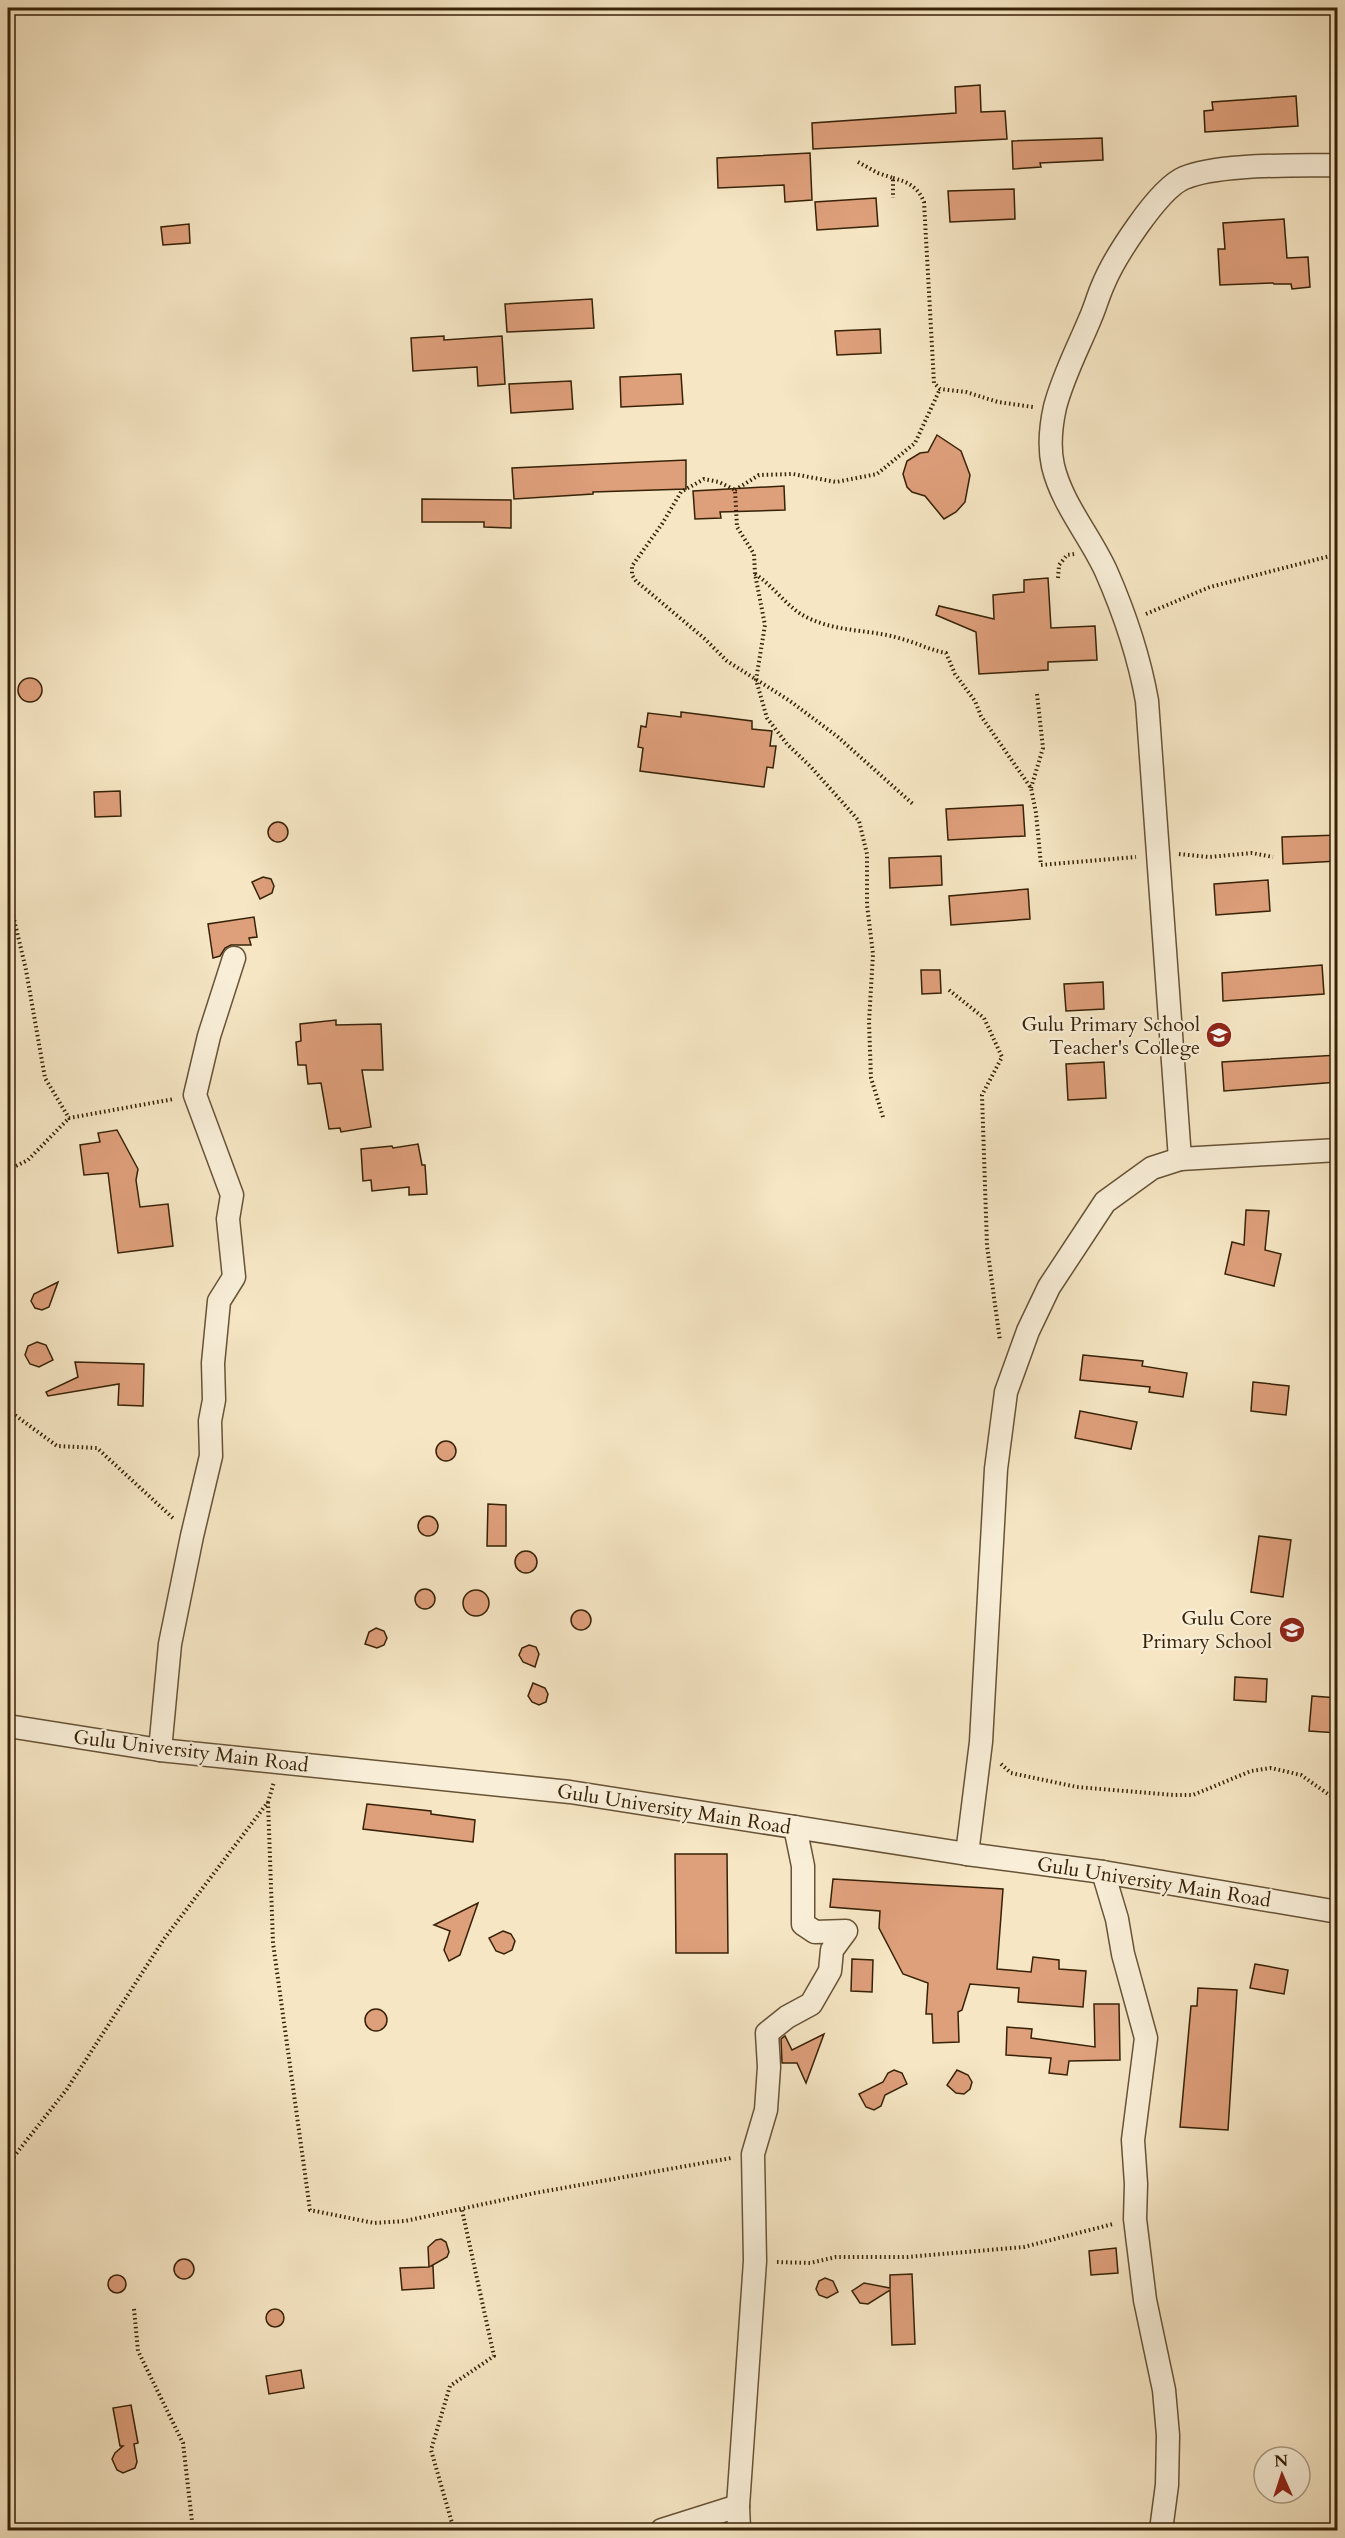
<svg xmlns="http://www.w3.org/2000/svg" width="1345" height="2538" font-family="Cardo,serif">
<style>
.building{fill:#de9f7b;stroke:#372207;stroke-width:1.5}
.lines{fill:none;stroke-linecap:round;stroke-linejoin:round}
.minor-casing{stroke:#675336;stroke-width:25}
.path{stroke:#372207;stroke-width:4;stroke-dasharray:1.5 3;stroke-linecap:butt}
.minor{stroke:#f9efd9;stroke-width:22}
.labels{text-anchor:middle;dominant-baseline:central;stroke-width:4.5;stroke-linejoin:round;paint-order:stroke}
.poi-label{font-size:20px;fill:#372207;stroke:#f9efd9;text-anchor:end}
.street-label{font-size:20px;fill:#372207;stroke:#f9efd9}
</style>
<rect width="100%" height="100%" fill="#f6e6c4"/>
<filter id="stains"><feTurbulence type="fractalNoise" baseFrequency=".00333" numOctaves="4"/><feColorMatrix values="0 0 0 0 .2 0 0 0 0 .09 0 0 0 0 .02 0 0 0 .5 -.17"/></filter>
<radialGradient id="worn" r=".72"><stop offset=".6" stop-color="#630" stop-opacity="0"/><stop offset="1" stop-color="#630" stop-opacity=".3"/></radialGradient>
<!-- building -->
<g class="building">
<path d="M980 85 981 112 1005 111 1007 139 813 149 812 123 956 113 955 87Z"/>
<path d="M1296 96 1298 126 1205 132 1204 111 1213 110 1212 102Z"/>
<path d="M1102 138 1103 160 1040 163 1041 167 1013 169 1012 141Z"/>
<path d="M810 153 812 200 785 202 784 185 718 188 717 158Z"/>
<path d="M1014 189 1015 219 950 222 948 191Z"/>
<path d="M876 198 878 226 817 230 815 202Z"/>
<path d="M1284 219 1287 258 1308 257 1310 287 1292 289 1291 284H1274L1273 283 1220 285 1218 249H1225L1223 223Z"/>
<path d="M189 224 190 243 163 245 161 227Z"/>
<path d="M592 299 594 328 507 332 505 304Z"/>
<path d="M880 329 881 353 837 355 835 331Z"/>
<path d="M444 336V340L502 336 505 384 478 386 477 367 413 371 411 338Z"/>
<path d="M681 374 683 404 621 407 620 377Z"/>
<path d="M571 381 573 409 511 413 509 384Z"/>
<path d="M937 435 961 451 970 475 965 502 956 512 944 519 925 496 912 492 907 487 903 474 907 461 920 453 928 452Z"/>
<path d="M686 460V489L593 492V494L514 499 512 468Z"/>
<path d="M784 486 785 510 720 512 721 518 695 519 693 491Z"/>
<path d="M422 499 511 500V528L484 527V522H422Z"/>
<path d="M1048 578 1051 628 1095 626 1097 660 1048 662V670L979 674 976 632 936 615 939 606 994 619 993 595 1024 592V580Z"/>
<circle cx="30" cy="690" r="12"/>
<path d="M681 712 752 721V729L772 731 770 746H776L773 768 767 767 764 787 640 771 643 748 638 747 641 726 646 727 648 713 681 717Z"/>
<path d="M120 791 121 816 95 817 94 792Z"/>
<path d="M1023 805 1025 836 948 840 946 809Z"/>
<circle cx="278" cy="832" r="10"/>
<path d="M1338 835V861L1283 864 1282 837Z"/>
<path d="M941 856 942 885 890 888 889 858Z"/>
<path d="M263 877 271 879 274 886 272 893 260 899 252 882Z"/>
<path d="M1268 880 1270 911 1216 915 1214 884Z"/>
<path d="M1028 889 1030 919 951 925 949 896Z"/>
<path d="M254 917 257 937 249 938 251 945H231L225 948 220 956 213 958 208 924Z"/>
<path d="M1322 965 1324 994 1223 1001 1222 973Z"/>
<path d="M921 970H940L941 993 922 994Z"/>
<path d="M1103 982 1104 1009 1066 1011 1064 984Z"/>
<path d="M336 1020V1025L381 1024 383 1070H362L371 1127 341 1132 340 1128 329 1129 321 1083 308 1084 306 1065H298L296 1042 301 1041 300 1024Z"/>
<path d="M1338 1055V1082L1224 1091 1222 1062Z"/>
<path d="M1104 1062 1106 1098 1068 1100 1066 1064Z"/>
<path d="M117 1130 138 1169 136 1180 140 1207 168 1204 173 1246 118 1253 108 1173 84 1175 80 1145 100 1142 98 1133Z"/>
<path d="M418 1144 422 1165H425L427 1194 409 1195V1187L372 1191 371 1180 363 1181 361 1149 392 1146 393 1148Z"/>
<path d="M1246 1210 1269 1211 1265 1250 1281 1254 1274 1286 1225 1274 1232 1242 1244 1245Z"/>
<path d="M58 1282 49 1307 42 1310 35 1308 31 1301 34 1294Z"/>
<path d="M37 1342 46 1345 53 1360 39 1367 30 1364 25 1355 28 1346Z"/>
<path d="M1083 1355 1143 1361 1142 1366 1187 1373 1183 1397 1149 1392 1150 1387 1080 1380Z"/>
<path d="M75 1362 144 1364 143 1406 118 1405 119 1384 48 1396 46 1392 78 1377Z"/>
<path d="M1253 1382 1289 1386 1286 1415 1251 1411Z"/>
<path d="M1080 1411 1137 1422 1131 1449 1075 1438Z"/>
<circle cx="446" cy="1451" r="10"/>
<path d="M488 1504 506 1505V1546H487Z"/>
<circle cx="428" cy="1526" r="10"/>
<path d="M1259 1536 1291 1540 1283 1597 1251 1592Z"/>
<circle cx="526" cy="1562" r="11"/>
<circle cx="425" cy="1599" r="10"/>
<circle cx="476" cy="1603" r="13"/>
<circle cx="581" cy="1620" r="10"/>
<path d="M376 1628 384 1631 387 1638 384 1645 377 1648 365 1644 369 1632Z"/>
<path d="M529 1645 536 1647 539 1654 535 1667 523 1662 519 1655 522 1648Z"/>
<path d="M1235 1677 1267 1679 1266 1702 1234 1700Z"/>
<path d="M533 1683 545 1688 548 1694 546 1702 539 1705 532 1702 528 1696Z"/>
<path d="M1312 1696 1338 1698V1733L1309 1731Z"/>
<path d="M367 1804 431 1811V1814L475 1820 473 1842 363 1829Z"/>
<path d="M675 1854H727L728 1953H676Z"/>
<path d="M833 1879 1003 1889 997 1969 1031 1972 1033 1957 1059 1960V1969L1086 1971 1083 2007 1018 2002 1019 1988 970 1984 962 2010 958 2012 959 2042 933 2043 932 2014H926L928 1983 903 1974 879 1928 880 1911 830 1907Z"/>
<path d="M478 1903 460 1955 449 1961 444 1950 450 1931 434 1925Z"/>
<path d="M503 1931 511 1934 515 1941 512 1950 504 1954 496 1951 489 1938Z"/>
<path d="M852 1959 873 1960 872 1992 851 1991Z"/>
<path d="M1255 1964 1288 1970 1284 1994 1250 1988Z"/>
<path d="M1198 1988 1237 1990 1228 2130 1180 2127 1191 2006H1197Z"/>
<path d="M1094 2004H1119L1120 2060 1069 2061 1067 2075 1049 2073 1051 2058 1006 2055 1007 2027 1032 2029 1031 2038 1095 2047Z"/>
<circle cx="376" cy="2020" r="11"/>
<path d="M824 2034 806 2083 797 2063H782L781 2039 785 2036 792 2050Z"/>
<path d="M894 2070 902 2073 907 2084 885 2095 881 2106 874 2110 866 2107 859 2094 883 2082 888 2073Z"/>
<path d="M957 2070 968 2075 972 2082 970 2089 964 2094 956 2093 947 2085Z"/>
<path d="M441 2239 446 2242 449 2252 447 2257 431 2266H433L434 2288 402 2290 400 2268 429 2267 428 2247 436 2240Z"/>
<path d="M1116 2248 1118 2273 1091 2275 1089 2251Z"/>
<circle cx="184" cy="2269" r="10"/>
<path d="M912 2274 915 2344 892 2345 890 2290 868 2304 860 2303 852 2291 864 2283 890 2288V2275Z"/>
<circle cx="117" cy="2284" r="9"/>
<path d="M825 2278 833 2281 838 2292 827 2298 819 2295 816 2289 819 2281Z"/>
<circle cx="275" cy="2318" r="9"/>
<path d="M301 2370 304 2388 269 2394 266 2376Z"/>
<path d="M131 2405 138 2443 134 2444 137 2462 135 2468 123 2473 117 2470 112 2459 115 2453 123 2446H120L113 2408Z"/>
</g>
<g class="lines">
<!-- minor casing -->
<g class="minor-casing">
<g id="minor">
<path d="M1180 1159 1147 701C1139 656 1124 612 1106 571 1090 536 1062 504 1053 466 1049 448 1051 425 1055 407 1063 376 1078 348 1090 319 1095 308 1098 296 1103 285 1114 258 1158 189 1184 178 1218 163 1298 166 1338 165"/>
<path d="M8 1726 160 1750 570 1792 967 1854 1103 1872 1338 1912"/>
<path d="M160 1750 170 1644 192 1536 211 1456 210 1421 214 1400 213 1363 219 1301 234 1277 228 1219 232 1195 195 1095 209 1036 234 958"/>
<path d="M967 1854 981 1742 996 1469 1006 1392 1028 1331 1049 1287 1105 1202 1152 1168 1180 1159 1338 1150"/>
<path d="M1103 1872 1117 1919 1123 1954 1146 2038 1133 2140 1136 2184 1135 2219 1145 2300 1164 2390 1168 2435 1167 2485 1161 2530"/>
<path d="M662 2530 738 2506"/>
<path d="M739 2530 738 2506 755 2261 753 2154 766 2110 769 2067 767 2033 787 2017 811 2004 830 1971 832 1950 846 1931 815 1932 803 1924V1866L795 1827"/>
</g>
</g>
<!-- path -->
<g class="path">
<path d="M858 162 878 173 893 178V198"/>
<path d="M893 178C908 182 918 187 924 202L934 383 940 389 966 392 998 402 1033 407"/>
<path d="M735 490 759 475 793 474 836 482 877 474 915 443 940 389"/>
<path d="M755 574C775 587 787 608 808 618 840 633 871 629 902 639 917 643 930 650 946 653L955 674 975 701 981 716 1031 788 1036 813 1041 865 1136 857"/>
<path d="M1058 578 1059 565 1067 555 1074 554"/>
<path d="M1146 614 1210 587 1338 554"/>
<path d="M1031 788 1043 748 1037 694"/>
<path d="M1179 854 1209 857 1252 853 1273 857"/>
<path d="M8 894 26 970 45 1078 69 1118 174 1099"/>
<path d="M949 990 984 1018 1002 1057 982 1095 987 1246 1000 1341"/>
<path d="M883 1117 871 1078 869 1022 873 954 867 905V854L859 821 811 767 787 744 767 718 756 680 765 625 755 574 754 554 737 527 735 490 719 482 704 479 681 492 662 524 632 566V575L636 581 705 639 727 661 790 701 838 737 914 805"/>
<path d="M8 1170 28 1160 69 1118"/>
<path d="M8 1410 57 1446 97 1448 174 1519"/>
<path d="M1001 1764 1011 1773 1077 1787 1173 1795H1193L1251 1771 1271 1768 1301 1775 1338 1801"/>
<path d="M268 1802 273 1943 310 2210 374 2223 405 2221 535 2193 731 2158"/>
<path d="M8 2164 67 2089 164 1939 268 1802 274 1782"/>
<path d="M777 2262 810 2263 836 2257H907L1024 2247 1113 2224"/>
<path d="M134 2309 138 2351 183 2443 193 2530"/>
<path d="M454 2530 431 2450 450 2386 494 2356 462 2210"/>
</g>
<!-- minor -->
<use href="#minor" class="minor"/>
</g>
<!-- icons -->
<defs>
<g id="university-disc" transform="scale(1.35)"><circle r="9.5" fill="#8f2418" stroke="#f9efd9"/><path d="M0-5L7-2L0 1L-7-2ZM-4 1L0 2.5L4 1V4Q0 6-4 4Z" fill="#fff"/></g>
<g id="school-disc" transform="scale(1.35)"><circle r="9.5" fill="#8f2418" stroke="#f9efd9"/><path d="M0-5L7-2L0 1L-7-2ZM-4 1L0 2.5L4 1V4Q0 6-4 4Z" fill="#fff"/></g>
</defs>
<g fill-rule="evenodd">
<use href="#university-disc" x="1219" y="1035"/>
<use href="#school-disc" x="1292" y="1630"/>
</g>
<g class="labels">
<!-- poi labels -->
<g class="poi-label">
<text x="1200" y="1024">Gulu Primary School<tspan x="1200" dy="23">Teacher's College</tspan></text>
<text x="1272" y="1618">Gulu Core<tspan x="1272" dy="23">Primary School</tspan></text>
</g>
<!-- street labels -->
<g class="street-label">
<text transform="translate(191 1751) rotate(7)">Gulu University Main Road</text>
<text transform="translate(674 1809) rotate(9)">Gulu University Main Road</text>
<text transform="translate(1154 1882) rotate(9)">Gulu University Main Road</text>
</g>
</g>
<!-- margin -->
<rect width="1345" height="2538" fill="none" stroke="#f6e6c4" stroke-width="30"/>
<rect x="9" y="9" width="1327" height="2520" fill="none" stroke="#372207" stroke-width="3"/>
<rect x="15" y="15" width="1315" height="2508" fill="none" stroke="#372207" stroke-width="1.5"/>
<!-- north arrow -->
<g transform="translate(1282 2475) rotate(357)"><circle r="28" fill="#f9efd9" stroke="#ab9d85" stroke-width="1.5"/>
<path d="M0-4.5L10 22L0 15L-10 22Z" fill="#8f2418"/>
<text y="-9" font-size="16" font-weight="bold" text-anchor="middle" fill="#372207">N</text>
</g>
<rect width="100%" height="100%" filter="url(#stains)"/>
<rect width="100%" height="100%" fill="url(#worn)"/>
</svg>
